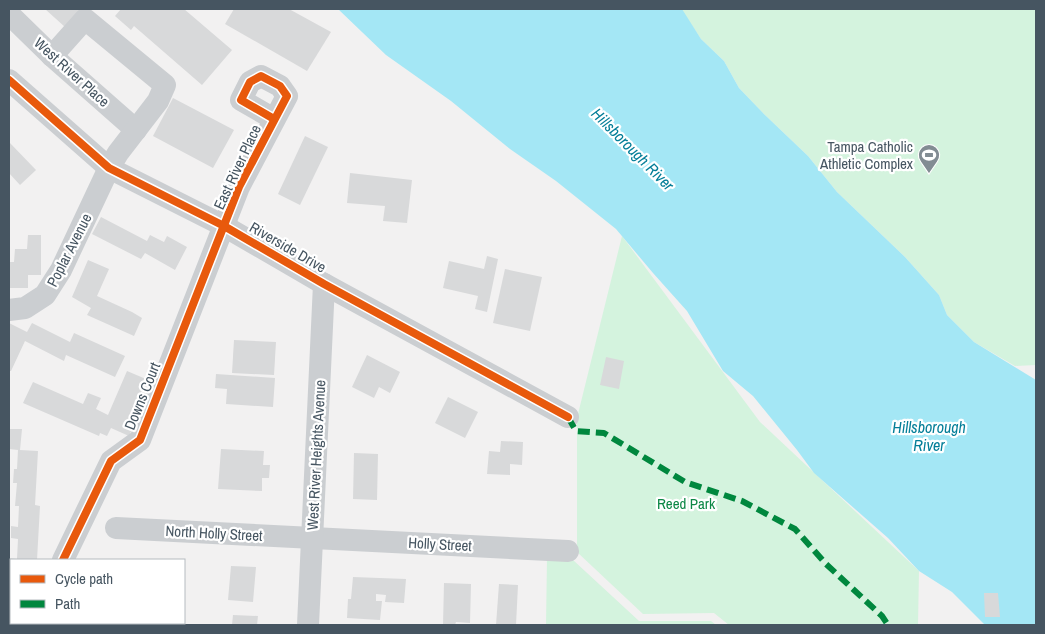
<svg xmlns="http://www.w3.org/2000/svg" width="1045" height="634" font-family="'Archivo Narrow',sans-serif">
<style>
.green{fill:#d4f3de}
.water{fill:#a4e7f5}
.building{fill:#d8d9da}
.lines{fill:none;stroke-linecap:round;stroke-linejoin:round}
.minor{stroke:#cbced1;stroke-width:22}
.quiet{stroke:#00873e;stroke-width:6;stroke-dasharray:12 6;stroke-linecap:butt}
.cycleway-casing{stroke:#fff;stroke-width:11}
.cycleway{stroke:#e8590c;stroke-width:8}
.labels{text-anchor:middle;dominant-baseline:central;stroke-width:4.5;stroke-linejoin:round;paint-order:stroke}
.street-label{font-size:15px;fill:#465561;stroke:#fff}
.poi-label{font-size:15px;fill:#465561;stroke:#fff;text-anchor:end}
.park-label{font-size:15px;fill:#0c8745;stroke:#fff}
.water-label{font-size:16px;font-style:italic;fill:#037e98;stroke:#fff}
</style>
<rect width="100%" height="100%" fill="#f2f1f1"/>
<!-- green -->
<g class="green">
<path d="M681 9H1036V365L1015 366 974 342 947 315 939 295 905 257 837 192 808 156 765 115 739 88 724 61 701 39Z"/>
<path d="M622 236 760 422 919 571 918 625H729L714 613 643 614 577 552V418Z"/>
<path d="M547 558 573 560 639 621H711L716 625H546Z"/>
</g>
<!-- water -->
<path class="water" d="M338 9H682L701 39 724 61 739 88 765 115 808 156 837 192 905 257 939 295 947 315 974 342 1036 380V625H985L952 592 919 571 888 538 814 473 797 450 753 396 723 371 687 311 653 273 616 229 556 181 510 149 451 101 386 55Z"/>
<!-- building -->
<g class="building">
<path d="M45 9H81L65 27Z"/>
<path d="M121 9H184L232 50 202 85 134 26 131 30 115 16Z"/>
<path d="M234 9H289L331 32 307 71 225 24Z"/>
<path d="M173 98 234 130 213 168 153 136Z"/>
<path d="M305 136 328 147 300 205 278 194Z"/>
<path d="M9 142 36 170 20 185 9 173Z"/>
<path d="M350 173 412 180 407 223 383 221 385 206 347 203Z"/>
<path d="M101 217 147 241 150 235 164 242 167 236 187 247 175 270 145 253 141 259 92 234Z"/>
<path d="M28 235H41V275H28V288H9V262H14L15 249H27Z"/>
<path d="M487 256 498 259 487 312 475 309 478 296 443 288 449 261 484 269Z"/>
<path d="M88 260 109 269 97 296 132 312 142 318 134 336 87 315 91 308 72 297Z"/>
<path d="M505 269 542 277 530 331 493 323Z"/>
<path d="M9 323 27 332 32 323 70 342 74 333 125 356 115 377 66 355 64 361 25 341 11 371H9Z"/>
<path d="M234 340 276 342 274 375 232 373Z"/>
<path d="M367 355 400 372 390 393 379 387 374 398 352 387Z"/>
<path d="M606 357 624 361 619 389 600 385Z"/>
<path d="M127 371 153 382 129 436 111 428 107 436 100 433 99 436 23 403 33 382 83 404 88 393 101 398 96 409 108 415Z"/>
<path d="M216 374 275 378 273 407 226 404 227 389 215 388Z"/>
<path d="M448 397 478 412 465 438 435 423Z"/>
<path d="M9 429H22L20 450 38 451 35 505 40 506 37 560H11V616L9 615V558L17 559 18 539 11 538V526L18 527 19 506H15L17 483H13L14 469H17L18 450 9 449Z"/>
<path d="M501 441 523 442 522 465 510 464V475L487 474 489 451 500 452Z"/>
<path d="M221 449 264 451 263 465H270L269 478H262V491L218 489Z"/>
<path d="M354 453 378 454 377 500 353 499Z"/>
<path d="M231 566 256 567 253 602 228 600Z"/>
<path d="M353 577 406 579 404 603 385 602 386 595 376 594V601H382L380 620 347 618 348 599H351Z"/>
<path d="M444 583 471 584 470 623 456 622 455 625H443Z"/>
<path d="M499 584 518 585 516 625H496Z"/>
<path d="M984 593H998L1000 617H985Z"/>
<path d="M233 615 258 616 257 625H232Z"/>
</g>
<g class="lines">
<!-- minor -->
<g class="minor">
<path d="M9 14 52 56 136 130"/>
<path d="M9 80 109 168 224 226 324 284 568 417"/>
<path d="M9 310 25 308 45 295 61 270 109 168 118 153 158 101 165 85 85 19 52 56"/>
<path d="M116 528 568 551"/>
<path d="M63 560 111 461 140 440 239 187 287 96 280 86 261 76 250 82 241 100 274 119"/>
<path d="M9 623 31 624 32 623"/>
<path d="M308 625 324 284"/>
</g>
<!-- quiet -->
<path class="quiet" d="M568 417 576 431 604 433 685 482 742 501 795 529 826 564 882 616 888 625"/>
<!-- cycleway casing -->
<g class="cycleway-casing">
<g id="cycleway">
<path d="M9 80 109 168 224 226 324 284 568 417"/>
<path d="M63 560 111 461 140 440 239 187 287 96 280 86 261 76 250 82 241 100 274 119"/>
</g>
</g>
<!-- cycleway -->
<use href="#cycleway" class="cycleway"/>
</g>
<!-- icons -->
<defs>
<g id="stadium-pin" transform="scale(1.125)"><path d="M0 17L-7.5 6A9.5 9.5 0 1 1 7.5 6Z" fill="#828c93" stroke="#fff"/><path d="M0-5a6.5 5 0 1 0 0 10a6.5 5 0 1 0 0-10ZM-3.5-1.8h7v3.6h-7Z" fill="#fff"/></g>
</defs>
<g fill-rule="evenodd">
<use href="#stadium-pin" x="929" y="155"/>
</g>
<g class="labels">
<!-- street labels -->
<g class="street-label">
<text transform="translate(72 72) rotate(42)">West River Place</text>
<text transform="translate(237 167) rotate(-65)">East River Place</text>
<text transform="translate(288 247) rotate(30)">Riverside Drive</text>
<text transform="translate(69 250) rotate(-63)">Poplar Avenue</text>
<text transform="translate(142 396) rotate(-68)">Downs Court</text>
<text transform="translate(316 455) rotate(-87)">West River Heights Avenue</text>
<text transform="translate(214 533) rotate(3)">North Holly Street</text>
<text transform="translate(440 544) rotate(3)">Holly Street</text>
</g>
<!-- poi labels -->
<g class="poi-label">
<text x="913" y="146">Tampa Catholic<tspan x="913" dy="17">Athletic Complex</tspan></text>
</g>
<!-- park labels -->
<g class="park-label">
<text x="686" y="503">Reed Park</text>
</g>
<!-- water labels -->
<g class="water-label">
<text transform="translate(633 149) rotate(45)">Hillsborough River</text>
<text x="929" y="427">Hillsborough<tspan x="929" dy="18">River</tspan></text>
</g>
</g>
<!-- border -->
<rect width="1045" height="634" fill="none" stroke="#465561" stroke-width="20"/>
<!-- legend -->
<rect x="10" y="559" width="175" height="65" fill="#ffffff" stroke="#b5bbc0"/>
<rect x="20" y="575" width="25" height="8" fill="#e8590c" stroke="#b5bbc0"/>
<text x="55" y="584" font-size="15" fill="#465561">Cycle path</text>
<rect x="20" y="600" width="25" height="8" fill="#00873e" stroke="#b5bbc0"/>
<text x="55" y="609" font-size="15" fill="#465561">Path</text>
</svg>
